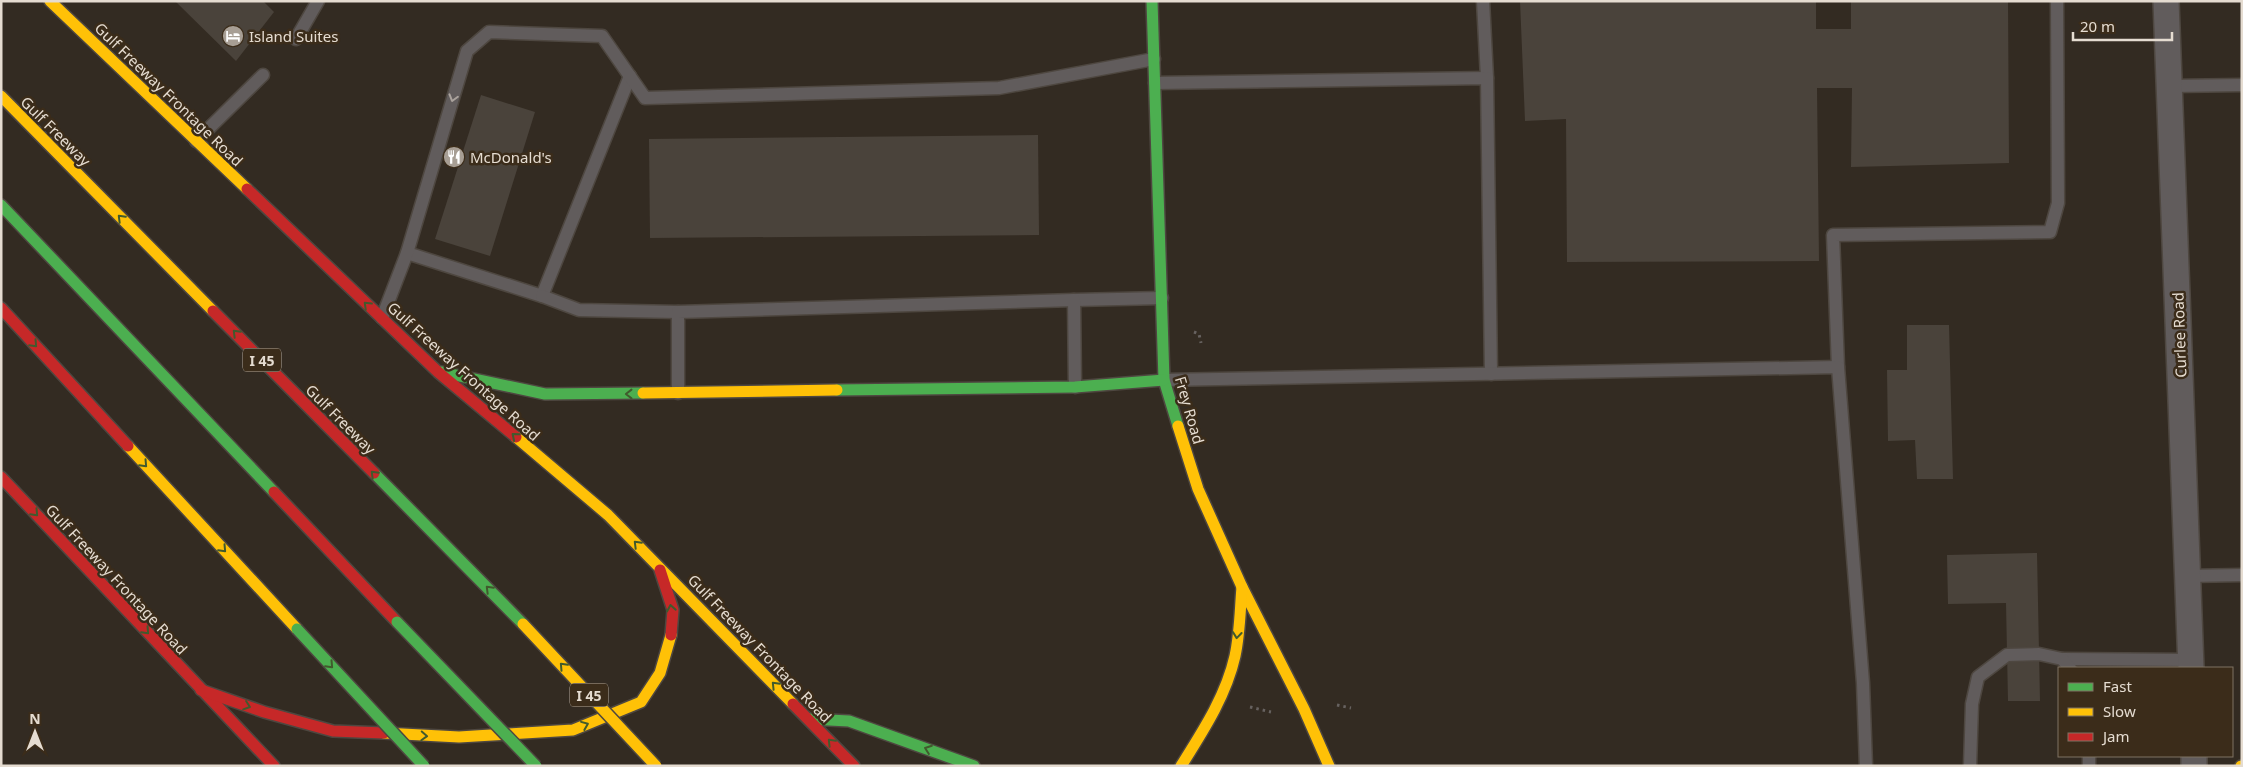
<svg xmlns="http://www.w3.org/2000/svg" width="2243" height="767" font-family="'Noto Sans',sans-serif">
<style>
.building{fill:#4a433b}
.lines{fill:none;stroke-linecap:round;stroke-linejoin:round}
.lane-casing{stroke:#4e4740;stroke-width:15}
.street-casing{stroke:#4e4740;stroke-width:28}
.fast-casing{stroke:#4e4740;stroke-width:14}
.slow-casing{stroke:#4e4740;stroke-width:14}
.jam-casing{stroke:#4e4740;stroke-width:14}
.path{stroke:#676260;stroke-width:3;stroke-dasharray:2.5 4;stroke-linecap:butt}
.lane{stroke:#615c5c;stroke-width:12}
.street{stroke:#615c5c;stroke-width:25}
.fast{stroke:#4caf50;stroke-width:11}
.slow{stroke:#ffc107;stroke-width:11}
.jam{stroke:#c62828;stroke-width:11}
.fast-bridge-casing{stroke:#4e4740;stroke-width:14;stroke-linecap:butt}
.slow-bridge-casing{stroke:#4e4740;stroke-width:14;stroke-linecap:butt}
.fast-bridge{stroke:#4caf50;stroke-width:11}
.slow-bridge{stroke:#ffc107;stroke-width:11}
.oneway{stroke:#aaa29c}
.oneway2{stroke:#415a2d}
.labels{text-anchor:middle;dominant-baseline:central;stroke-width:5;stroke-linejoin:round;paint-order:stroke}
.shield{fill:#3b2c1a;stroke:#b2a79a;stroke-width:1}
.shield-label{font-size:14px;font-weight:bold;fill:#e5dcd1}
.poi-label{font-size:15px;fill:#e5dcd1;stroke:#3b2c1a;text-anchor:start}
.street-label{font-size:15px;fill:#e5dcd1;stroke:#3b2c1a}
</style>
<rect width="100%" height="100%" fill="#332b22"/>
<!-- building -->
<g class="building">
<path d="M175 1H263L274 12 236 61Z"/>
<path d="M1520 1H1816V29H1851V1H2008L2009 163 1851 167 1852 88H1817L1819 261 1567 262 1566 119 1525 121Z"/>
<path d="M481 95 535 112 490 256 435 239Z"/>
<path d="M1038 135 1039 235 650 238 649 139Z"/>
<path d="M1907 325H1949L1953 479H1917L1915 440 1888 441 1887 370H1907Z"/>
<path d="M2037 553 2040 701H2008L2006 603 1948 604 1947 555Z"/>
</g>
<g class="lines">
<!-- lane casing -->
<g class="lane-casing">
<g id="lane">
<path d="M1483 1 1487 78"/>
<path d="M296 39 318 1"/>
<path d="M1155 83 1487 78 1491 374"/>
<path d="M2171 86 2242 85"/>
<path d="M196 141 263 75"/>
<path d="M407 253 542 296 630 76"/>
<path d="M542 296 579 310 678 312"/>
<path d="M1074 300 1162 298"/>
<path d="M382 318 407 253 467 51 489 32 602 36 645 98 999 88 1154 59"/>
<path d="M1838 367 1833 235 2050 232 2058 203 2057 1"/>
<path d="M1164 380 1838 367 1863 683 1866 766"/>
<path d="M678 393V312L1074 300 1075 387"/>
<path d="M2187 576 2242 575"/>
<path d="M2062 659 2191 660"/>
<path d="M1970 766 1972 704 1978 677 2007 655 2039 654 2062 659 2070 668"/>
<path d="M2089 766V756"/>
</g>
</g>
<!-- street casing -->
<g class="street-casing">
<g id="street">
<path d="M2166 1 2191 668"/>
<path d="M2194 756V766"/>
</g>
</g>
<!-- fast casing -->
<g class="fast-casing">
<g id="fast">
<path d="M1152 1 1164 380 1178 426"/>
<path d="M1 205 274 492"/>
<path d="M441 372 545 394 643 393"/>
<path d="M837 390 1075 387 1164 380"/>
<path d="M374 473 523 624"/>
<path d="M809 719 849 721 974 766"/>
</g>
</g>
<!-- slow casing -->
<g class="slow-casing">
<g id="slow">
<path d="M50 1 247 189"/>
<path d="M1 96 213 311"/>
<path d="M643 393 837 390"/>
<path d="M1178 426 1198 489 1242 587 1304 709 1329 766"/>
<path d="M516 437 608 515 793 704"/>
<path d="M128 446 297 629"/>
<path d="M384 733 459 737 573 730 641 702 660 673 671 635"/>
<path d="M1181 766C1203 731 1226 696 1235 656 1240 633 1240 610 1242 587"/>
<path d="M2241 766H2242"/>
</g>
</g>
<!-- jam casing -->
<g class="jam-casing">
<g id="jam">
<path d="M247 189 438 372 516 437"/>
<path d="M1 308 128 446"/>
<path d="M213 311 374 473"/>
<path d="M1 477 274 766"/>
<path d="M274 492 397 622"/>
<path d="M660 570 673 610 671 635"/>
<path d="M201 690 264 712 333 731 384 733"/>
<path d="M793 704 854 766"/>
</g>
</g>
<!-- path -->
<g class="path">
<path d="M1194 332 1199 334 1201 343"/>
<path d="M1337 705 1351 708"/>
<path d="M1250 707 1271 712"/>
</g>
<!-- lane -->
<use href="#lane" class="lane"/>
<!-- street -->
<use href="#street" class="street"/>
<!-- fast -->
<use href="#fast" class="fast"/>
<!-- slow -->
<use href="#slow" class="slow"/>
<!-- jam -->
<use href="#jam" class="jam"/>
<!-- fast-bridge casing -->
<g class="fast-bridge-casing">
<g id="fast-bridge">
<path d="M397 622 536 766"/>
<path d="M297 629 424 766"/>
</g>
</g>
<!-- slow-bridge casing -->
<g class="slow-bridge-casing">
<path id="slow-bridge" d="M523 624 656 766"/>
</g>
<!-- fast-bridge -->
<use href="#fast-bridge" class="fast-bridge"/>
<!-- slow-bridge -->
<use href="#slow-bridge" class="slow-bridge"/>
</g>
<!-- one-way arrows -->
<defs><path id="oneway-chevron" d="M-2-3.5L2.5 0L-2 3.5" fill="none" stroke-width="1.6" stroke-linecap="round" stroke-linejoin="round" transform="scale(1.25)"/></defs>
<use class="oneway" href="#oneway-chevron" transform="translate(453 98) rotate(106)"/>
<g class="oneway2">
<use href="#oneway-chevron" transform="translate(121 218) rotate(-135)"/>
<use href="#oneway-chevron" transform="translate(367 305) rotate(-136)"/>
<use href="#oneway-chevron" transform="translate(236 333) rotate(-135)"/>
<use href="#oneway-chevron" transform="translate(34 344) rotate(47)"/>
<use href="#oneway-chevron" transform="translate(629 394) rotate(180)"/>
<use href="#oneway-chevron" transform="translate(515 436) rotate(-140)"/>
<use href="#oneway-chevron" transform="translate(144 464) rotate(47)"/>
<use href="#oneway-chevron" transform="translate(374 474) rotate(-135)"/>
<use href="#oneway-chevron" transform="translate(35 513) rotate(47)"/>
<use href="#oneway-chevron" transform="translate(637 544) rotate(-135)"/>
<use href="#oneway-chevron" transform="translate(223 549) rotate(47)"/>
<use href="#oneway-chevron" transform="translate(489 589) rotate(-135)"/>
<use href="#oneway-chevron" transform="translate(671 608) rotate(-100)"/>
<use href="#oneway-chevron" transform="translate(146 631) rotate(47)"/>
<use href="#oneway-chevron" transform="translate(1237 635) rotate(96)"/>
<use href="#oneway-chevron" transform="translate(330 665) rotate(47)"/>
<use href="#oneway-chevron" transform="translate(563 666) rotate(-133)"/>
<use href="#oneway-chevron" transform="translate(775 685) rotate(-134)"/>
<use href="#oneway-chevron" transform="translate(247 706) rotate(19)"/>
<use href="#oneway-chevron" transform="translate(585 725) rotate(-22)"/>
<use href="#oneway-chevron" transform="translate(424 736) rotate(3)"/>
<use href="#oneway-chevron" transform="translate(831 742) rotate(-134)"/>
<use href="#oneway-chevron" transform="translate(928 749) rotate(-160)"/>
</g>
<!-- icons -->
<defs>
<g id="hotel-disc" transform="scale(1.125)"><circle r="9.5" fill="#a79e94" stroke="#3b2c1a"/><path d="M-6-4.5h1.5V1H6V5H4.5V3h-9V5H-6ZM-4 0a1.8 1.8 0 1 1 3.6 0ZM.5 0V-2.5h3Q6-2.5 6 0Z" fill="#fff"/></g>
<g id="restaurant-disc" transform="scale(1.125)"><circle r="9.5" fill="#a79e94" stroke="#3b2c1a"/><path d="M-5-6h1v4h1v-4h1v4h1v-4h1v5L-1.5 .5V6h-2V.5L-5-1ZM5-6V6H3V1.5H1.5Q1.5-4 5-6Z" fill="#fff"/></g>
</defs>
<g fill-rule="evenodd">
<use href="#hotel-disc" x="233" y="36"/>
<use href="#restaurant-disc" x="454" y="157"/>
</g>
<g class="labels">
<!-- shield labels -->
<g class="shield">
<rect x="243" y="348.5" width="38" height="23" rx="4"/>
<rect x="570" y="683.5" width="38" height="23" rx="4"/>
</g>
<g class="shield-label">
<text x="262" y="360">I 45</text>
<text x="589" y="695">I 45</text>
</g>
<!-- poi labels -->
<g class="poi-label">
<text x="249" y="36">Island Suites</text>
<text x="470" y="157">McDonald's</text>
</g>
<!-- street labels -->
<g class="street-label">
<text transform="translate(169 94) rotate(44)">Gulf Freeway Frontage Road</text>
<text transform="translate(56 131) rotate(45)">Gulf Freeway</text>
<text transform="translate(2179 335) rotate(-92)">Curlee Road</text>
<text transform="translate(464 371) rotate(42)">Gulf Freeway Frontage Road</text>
<text transform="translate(1190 410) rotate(74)">Frey Road</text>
<text transform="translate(341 419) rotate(45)">Gulf Freeway</text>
<text transform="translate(117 579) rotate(47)">Gulf Freeway Frontage Road</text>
<text transform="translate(760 648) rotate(46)">Gulf Freeway Frontage Road</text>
</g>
</g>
<!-- border -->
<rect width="2243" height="767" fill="none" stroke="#e5dcd1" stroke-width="5"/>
<!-- legend -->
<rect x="2058" y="667" width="175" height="90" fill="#3b2c1a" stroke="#7f7263"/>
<rect x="2068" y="683" width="25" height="8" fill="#4caf50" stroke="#7f7263"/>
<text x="2103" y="692" font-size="15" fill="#e5dcd1">Fast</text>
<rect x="2068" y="708" width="25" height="8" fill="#ffc107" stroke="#7f7263"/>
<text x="2103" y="717" font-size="15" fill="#e5dcd1">Slow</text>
<rect x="2068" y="733" width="25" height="8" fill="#c62828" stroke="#7f7263"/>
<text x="2103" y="742" font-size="15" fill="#e5dcd1">Jam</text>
<!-- north arrow -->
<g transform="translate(35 732)" stroke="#3b2c1a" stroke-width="4" paint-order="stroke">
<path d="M0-4L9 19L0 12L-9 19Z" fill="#e5dcd1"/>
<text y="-8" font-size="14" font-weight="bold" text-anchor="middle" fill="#e5dcd1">N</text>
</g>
<!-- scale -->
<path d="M2073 32v8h99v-8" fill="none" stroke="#e5dcd1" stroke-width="2.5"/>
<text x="2080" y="32" font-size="15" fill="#e5dcd1" stroke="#3b2c1a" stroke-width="4" paint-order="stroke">20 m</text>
</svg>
